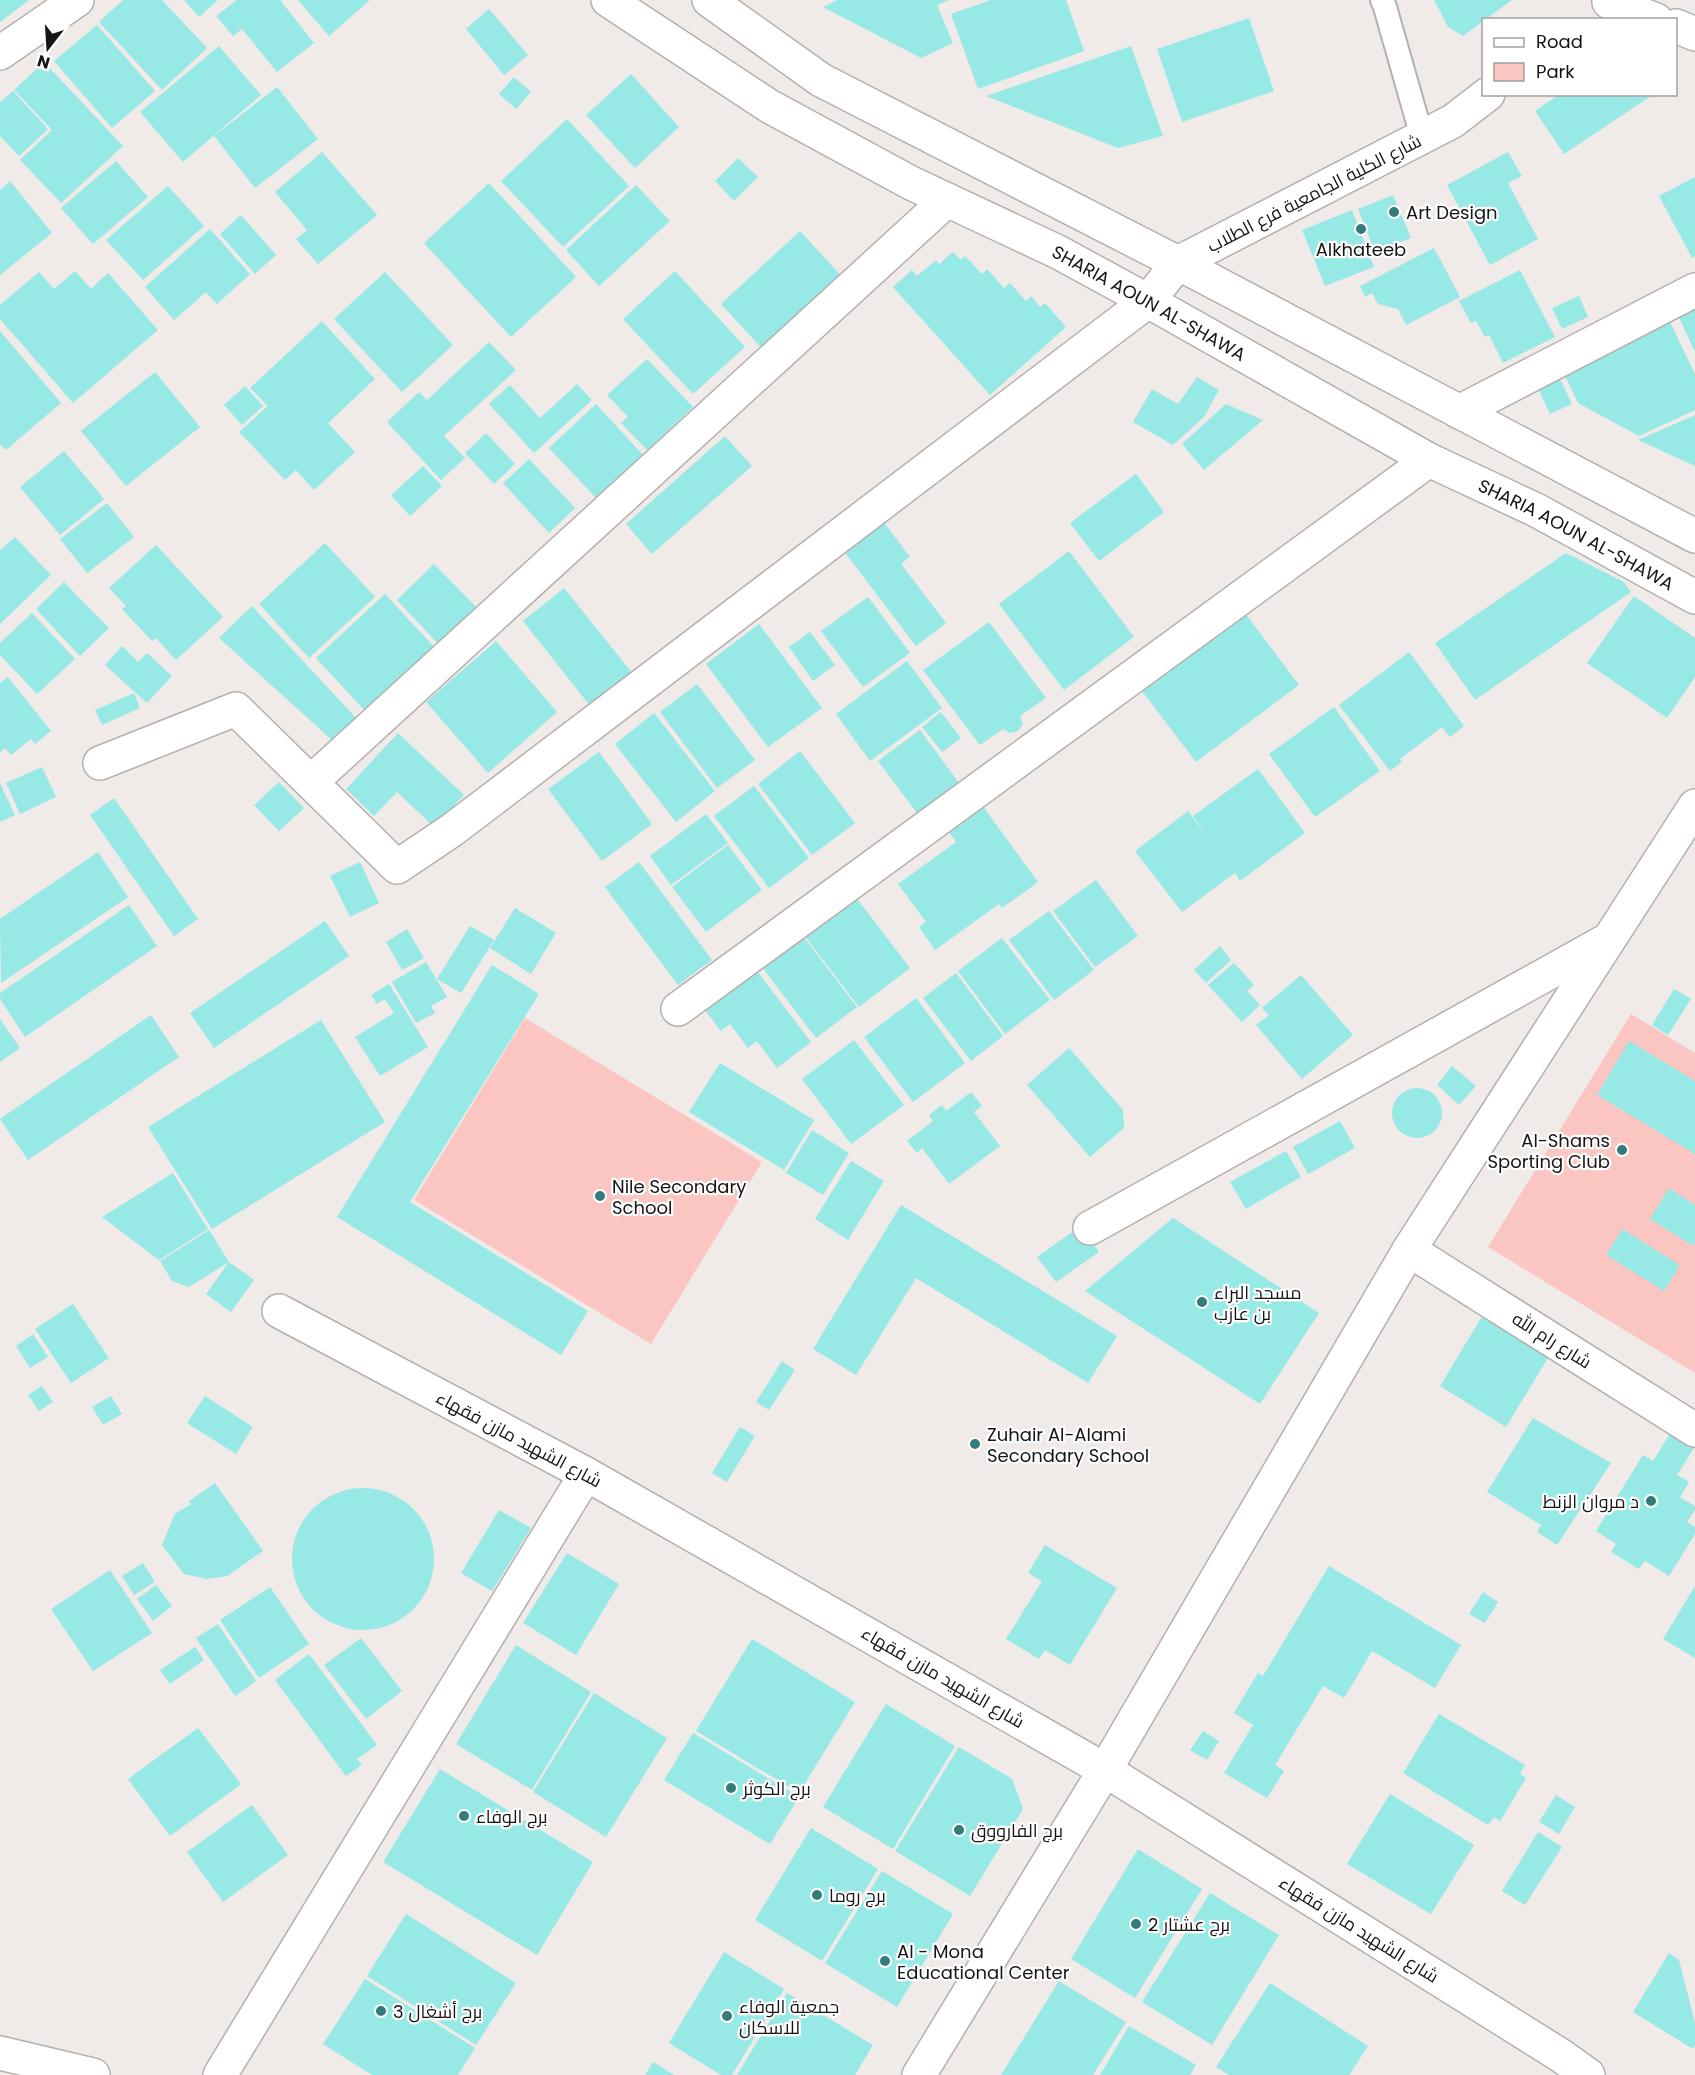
<svg xmlns="http://www.w3.org/2000/svg" width="1695" height="2075" font-family="Poppins,Cairo,sans-serif">
<style>
.green{fill:#fbc6c1}
.building{fill:#96e9e5}
.lines{fill:none;stroke-linecap:round;stroke-linejoin:round}
.lane-casing{stroke:#b5b0af;stroke-width:26}
.street-casing{stroke:#b5b0af;stroke-width:36}
.secondary-casing{stroke:#b5b0af;stroke-width:36}
.lane{stroke:#fff;stroke-width:22}
.street{stroke:#fff;stroke-width:33}
.secondary{stroke:#fff;stroke-width:33}
.poi-dot{fill:#347c7a;stroke:#fff;stroke-width:2}
.labels{text-anchor:middle;dominant-baseline:central;stroke-width:4.5;stroke-linejoin:round;paint-order:stroke}
.street-label{font-size:18px;fill:#161414;stroke:#fff}
.poi-label{font-size:18px;fill:#161414;stroke:#fff;text-anchor:start}
</style>
<rect width="100%" height="100%" fill="#f0eae9"/>
<!-- green -->
<g class="green">
<path d="M1631 1014 1695 1053V1373L1488 1247Z"/>
<path d="M525 1018 762 1162 651 1344 414 1200Z"/>
</g>
<!-- building -->
<g class="building">
<path d="M0 0H29L0 22Z"/>
<path d="M123 0H162L207 48 162 90 99 22Z"/>
<path d="M184 0H218L199 17Z"/>
<path d="M237 0H280L314 43 277 72 242 29 233 36 216 16Z"/>
<path d="M298 0H370L329 36Z"/>
<path d="M837 0H949L937 5 953 43 921 58 823 7Z"/>
<path d="M991 0H1066L1084 51 978 89 951 14Z"/>
<path d="M1434 0H1512L1463 36 1448 27Z"/>
<path d="M489 9 528 55 504 75 466 29Z"/>
<path d="M1249 18 1274 91 1182 122 1157 49Z"/>
<path d="M97 25 155 91 112 128 54 61Z"/>
<path d="M219 46 261 95 183 162 140 112Z"/>
<path d="M1131 46 1163 136 1118 148 986 96Z"/>
<path d="M44 62 123 146 61 203 20 160 52 130 14 90Z"/>
<path d="M631 74 679 127 635 168 586 115Z"/>
<path d="M514 77 531 92 516 109 499 94Z"/>
<path d="M277 87 318 139 255 188 214 136Z"/>
<path d="M13 91 48 129 19 156 0 136V102Z"/>
<path d="M1560 94H1654L1564 154 1535 111Z"/>
<path d="M567 119 629 186 563 247 501 181Z"/>
<path d="M322 152 377 215 318 264 296 239 307 230 275 192Z"/>
<path d="M1508 152 1522 176 1508 183 1538 239 1490 265 1447 185Z"/>
<path d="M738 158 758 177 734 201 715 181Z"/>
<path d="M116 161 148 197 93 244 61 208Z"/>
<path d="M1695 177V256L1692 258 1659 196Z"/>
<path d="M10 181 52 233 0 275V190Z"/>
<path d="M489 183 576 277 511 337 424 243Z"/>
<path d="M636 185 670 221 599 286 566 250Z"/>
<path d="M168 186 204 226 143 280 106 240Z"/>
<path d="M1393 195 1411 238 1375 252 1358 209Z"/>
<path d="M1352 210 1374 267 1325 286 1302 230Z"/>
<path d="M241 215 276 255 255 274 220 234Z"/>
<path d="M210 229 250 274 217 304 206 292 174 320 145 287Z"/>
<path d="M800 231 845 280 766 353 721 304Z"/>
<path d="M1434 248 1460 297 1406 325 1398 309 1378 304 1372 293 1365 297 1360 286Z"/>
<path d="M953 252 961 260 965 256 982 274 987 269 1004 288 1010 283 1026 301 1031 296 1040 307 1045 303 1066 327 990 395 893 287 912 270 917 276 936 260 939 264Z"/>
<path d="M1520 270 1555 337 1503 363 1489 335 1485 337 1476 321 1471 323 1459 301Z"/>
<path d="M75 271 91 289 108 273 158 330 73 403 0 319V305L39 272 54 289Z"/>
<path d="M675 271 745 347 693 394 623 319Z"/>
<path d="M385 272 453 345 402 392 334 319Z"/>
<path d="M1579 296 1588 317 1562 329 1552 308Z"/>
<path d="M1695 302V352L1676 311Z"/>
<path d="M322 321 375 379 328 423 355 452 314 490 296 470 285 480 239 432 268 406 250 388Z"/>
<path d="M1670 322 1695 374V410L1639 436 1578 403 1563 372Z"/>
<path d="M0 331 61 403 6 450 0 444Z"/>
<path d="M489 342 516 370 444 436 465 458 441 480 387 422 419 392 427 400Z"/>
<path d="M647 359 693 407 647 450 621 423 628 417 607 395Z"/>
<path d="M155 372 200 427 126 486 81 431Z"/>
<path d="M1197 377 1219 390 1204 417 1173 445 1133 422 1152 389 1178 404Z"/>
<path d="M1559 377 1572 404 1550 414 1538 388Z"/>
<path d="M577 384 592 400 534 453 489 404 510 385 540 418Z"/>
<path d="M245 386 263 406 242 425 224 405Z"/>
<path d="M596 404 644 456 597 499 549 448Z"/>
<path d="M1226 404 1263 420 1204 470 1182 444Z"/>
<path d="M1695 415V466L1638 440Z"/>
<path d="M486 433 515 464 494 484 465 453Z"/>
<path d="M725 436 752 466 652 554 626 524Z"/>
<path d="M64 451 104 499 60 535 20 487Z"/>
<path d="M529 459 575 508 549 533 503 483Z"/>
<path d="M423 466 442 486 410 516 391 495Z"/>
<path d="M1136 474 1164 512 1099 561 1070 523Z"/>
<path d="M107 503 134 537 87 573 60 539Z"/>
<path d="M882 520 910 557 901 564 946 623 916 646 843 550Z"/>
<path d="M15 537 51 575 0 624V550Z"/>
<path d="M325 543 375 597 309 658 259 604Z"/>
<path d="M156 545 223 617 176 660 156 638 152 641 122 609 126 606 109 588Z"/>
<path d="M1069 551 1134 637 1064 690 999 604Z"/>
<path d="M1566 553 1624 582 1631 592 1475 700 1435 643Z"/>
<path d="M434 564 481 612 442 648 397 600Z"/>
<path d="M64 582 109 628 80 656 36 609Z"/>
<path d="M564 588 633 674 591 707 523 621Z"/>
<path d="M385 594 435 648 366 712 316 658Z"/>
<path d="M1634 596 1695 638V677L1667 718 1587 663Z"/>
<path d="M868 597 910 653 863 687 821 631Z"/>
<path d="M252 606 357 719 333 741 219 638Z"/>
<path d="M32 613 75 659 37 694 0 655V643Z"/>
<path d="M1245 613 1299 685 1196 762 1142 691Z"/>
<path d="M989 622 1046 698 1020 716 1023 724 1018 731 1010 733 1003 729 980 745 923 670Z"/>
<path d="M759 624 822 708 768 747 706 664Z"/>
<path d="M810 632 835 665 813 681 789 647Z"/>
<path d="M496 641 557 712 488 773 426 702Z"/>
<path d="M122 646 138 662 147 653 172 676 147 703 105 665Z"/>
<path d="M1409 652 1464 726 1450 737 1442 727 1400 759 1402 762 1390 771 1339 705Z"/>
<path d="M907 661 942 708 870 761 836 714Z"/>
<path d="M8 677 51 731 35 744 31 739 11 755 5 748 0 753V683Z"/>
<path d="M697 684 755 760 717 788 660 712Z"/>
<path d="M134 693 140 708 102 725 95 710Z"/>
<path d="M1334 707 1380 771 1315 817 1269 754Z"/>
<path d="M941 712 961 738 942 752 922 727Z"/>
<path d="M654 713 715 791 676 822 615 744Z"/>
<path d="M920 730 962 787 920 817 878 761Z"/>
<path d="M398 733 464 795 434 827 397 792 374 816 346 789Z"/>
<path d="M800 751 855 823 812 855 758 784Z"/>
<path d="M599 752 652 824 602 861 548 789Z"/>
<path d="M42 767 56 797 20 814 6 783Z"/>
<path d="M1258 769 1305 833 1240 881 1235 873 1182 912 1135 851 1188 811 1211 842 1193 816Z"/>
<path d="M279 782 304 808 279 831 254 805Z"/>
<path d="M0 783 15 815 0 822Z"/>
<path d="M754 786 809 858 769 888 714 816Z"/>
<path d="M114 798 198 919 174 936 90 815Z"/>
<path d="M982 805 1038 882 1002 908 999 904 935 950 919 927 926 922 898 884 956 842 947 829Z"/>
<path d="M706 814 728 843 671 885 650 856Z"/>
<path d="M728 845 762 890 706 932 672 887Z"/>
<path d="M98 852 128 897 1 983 0 919Z"/>
<path d="M360 862 379 903 350 917 330 876Z"/>
<path d="M639 862 712 960 678 985 605 887Z"/>
<path d="M1096 880 1138 936 1095 967 1053 911Z"/>
<path d="M855 896 910 968 859 1007 804 935Z"/>
<path d="M129 905 157 946 25 1037 0 999V993Z"/>
<path d="M515 908 556 933 531 974 490 948Z"/>
<path d="M1049 911 1094 970 1054 1000 1009 940Z"/>
<path d="M325 921 349 956 214 1048 190 1013Z"/>
<path d="M470 926 494 940 461 993 437 979Z"/>
<path d="M407 929 424 958 402 970 386 942Z"/>
<path d="M802 935 857 1007 816 1038 761 966Z"/>
<path d="M1002 938 1050 1000 1005 1034 958 971Z"/>
<path d="M1220 946 1231 960 1206 983 1194 970Z"/>
<path d="M426 962 447 997 431 1006 435 1013 416 1023 392 982Z"/>
<path d="M1234 963 1254 985 1247 991 1260 1005 1242 1022 1208 985Z"/>
<path d="M492 965 539 994 410 1202 588 1311 561 1355 337 1217Z"/>
<path d="M757 971 811 1042 777 1068 757 1041 748 1048 730 1024 721 1031 705 1010Z"/>
<path d="M956 973 1003 1036 971 1061 923 998Z"/>
<path d="M1301 975 1353 1035 1302 1079 1256 1025 1269 1015 1262 1008Z"/>
<path d="M389 984 428 1047 380 1076 355 1037 394 1013 385 999 377 1004 371 995Z"/>
<path d="M1674 989 1691 999 1668 1035 1652 1025Z"/>
<path d="M916 998 965 1063 913 1102 864 1037Z"/>
<path d="M151 1015 179 1057 28 1160 0 1119Z"/>
<path d="M0 1019 20 1048 0 1062Z"/>
<path d="M321 1020 385 1122 212 1229 148 1127Z"/>
<path d="M854 1040 904 1105 851 1144 802 1079Z"/>
<path d="M1629 1041 1695 1081V1154L1597 1095Z"/>
<path d="M1069 1048 1123 1110 1124 1128 1090 1157 1027 1085Z"/>
<path d="M720 1063 814 1120 784 1170 689 1112Z"/>
<path d="M1452 1066 1476 1086 1459 1105 1437 1085Z"/>
<circle cx="1417" cy="1113" r="25"/>
<path d="M971 1092 982 1106 974 1112 1000 1146 949 1184 922 1148 917 1153 907 1141 933 1121 929 1115 942 1105 946 1111Z"/>
<path d="M1340 1121 1355 1148 1308 1174 1293 1147Z"/>
<path d="M812 1130 849 1153 823 1195 786 1173Z"/>
<path d="M1286 1151 1301 1177 1246 1209 1230 1182Z"/>
<path d="M851 1161 884 1181 848 1240 815 1219Z"/>
<path d="M173 1173 208 1229 159 1260 102 1217Z"/>
<path d="M1669 1188 1695 1205V1243L1693 1246 1650 1219Z"/>
<path d="M901 1205 1117 1336 1088 1383 916 1278 856 1375 813 1349Z"/>
<path d="M1173 1218 1319 1313 1260 1404 1085 1291Z"/>
<path d="M1081 1226 1099 1252 1056 1282 1037 1257Z"/>
<path d="M1622 1229 1680 1265 1664 1291 1606 1255Z"/>
<path d="M209 1230 229 1262 189 1287 172 1281 160 1261Z"/>
<path d="M229 1262 254 1280 231 1312 206 1294Z"/>
<path d="M73 1304 109 1358 71 1383 35 1329Z"/>
<path d="M1484 1313 1551 1353 1506 1427 1440 1386Z"/>
<path d="M33 1334 48 1357 30 1368 16 1346Z"/>
<path d="M782 1361 795 1370 769 1410 756 1402Z"/>
<path d="M42 1386 53 1402 39 1411 28 1395Z"/>
<path d="M111 1396 122 1414 103 1425 92 1407Z"/>
<path d="M205 1396 253 1427 236 1454 187 1423Z"/>
<path d="M1533 1418 1611 1463 1557 1545 1537 1532 1541 1525 1487 1492Z"/>
<path d="M740 1427 755 1436 727 1482 712 1473Z"/>
<path d="M1670 1434 1694 1448 1677 1475 1689 1482 1680 1497 1695 1506V1510L1687 1522 1695 1527V1534L1669 1576 1645 1561 1639 1569 1611 1552 1616 1544 1596 1531 1643 1455 1653 1461Z"/>
<path d="M215 1483 263 1551 227 1576 207 1579 184 1574 162 1545 175 1514 191 1504 189 1501Z"/>
<circle cx="363" cy="1559" r="71"/>
<path d="M499 1510 531 1528 492 1591 461 1573Z"/>
<path d="M1045 1545 1117 1588 1070 1665 1045 1650 1039 1659 1006 1639 1042 1581 1028 1573Z"/>
<path d="M567 1553 619 1584 576 1655 523 1623Z"/>
<path d="M143 1563 155 1582 134 1595 122 1576Z"/>
<path d="M1329 1566 1461 1645 1435 1688 1372 1651 1344 1698 1323 1686 1275 1765 1284 1771 1267 1798 1224 1773 1253 1725 1234 1713 1258 1673 1263 1676Z"/>
<path d="M110 1570 152 1633 93 1671 51 1609Z"/>
<path d="M156 1585 172 1606 153 1621 137 1599Z"/>
<path d="M1695 1586V1658L1663 1639Z"/>
<path d="M270 1587 309 1644 259 1678 220 1620Z"/>
<path d="M1483 1592 1498 1602 1485 1623 1469 1614Z"/>
<path d="M218 1624 256 1681 235 1696 196 1638Z"/>
<path d="M361 1638 402 1691 366 1719 324 1665Z"/>
<path d="M752 1639 855 1702 799 1793 696 1731Z"/>
<path d="M516 1645 591 1692 532 1790 456 1744Z"/>
<path d="M195 1647 204 1660 170 1684 160 1670Z"/>
<path d="M309 1654 377 1745 357 1759 362 1765 346 1776 275 1680Z"/>
<path d="M594 1693 667 1738 606 1837 533 1792Z"/>
<path d="M886 1704 955 1746 893 1849 823 1807Z"/>
<path d="M1439 1714 1525 1765 1520 1774 1526 1778 1500 1821 1494 1817 1488 1825 1403 1773Z"/>
<path d="M198 1728 241 1784 170 1836 128 1779Z"/>
<path d="M1203 1731 1219 1741 1207 1760 1190 1750Z"/>
<path d="M693 1733 799 1797 770 1844 664 1780Z"/>
<path d="M959 1747 1012 1779 1023 1809 970 1896 895 1851Z"/>
<path d="M440 1769 593 1862 537 1955 383 1862Z"/>
<path d="M1390 1794 1474 1845 1431 1914 1347 1864Z"/>
<path d="M1556 1795 1575 1807 1559 1834 1539 1822Z"/>
<path d="M252 1805 288 1855 223 1902 187 1852Z"/>
<path d="M811 1828 878 1869 822 1961 755 1920Z"/>
<path d="M1538 1832 1562 1847 1525 1905 1502 1891Z"/>
<path d="M1138 1849 1202 1889 1135 1998 1071 1959Z"/>
<path d="M882 1871 953 1914 897 2007 825 1963Z"/>
<path d="M1210 1893 1279 1935 1212 2045 1142 2002Z"/>
<path d="M406 1914 516 1983 476 2045 367 1976Z"/>
<path d="M724 1952 784 1989 732 2075H721L669 2043Z"/>
<path d="M1669 1953 1679 1960 1695 2023V2045L1693 2049 1633 2012Z"/>
<path d="M365 1979 475 2048 458 2075H372L323 2044Z"/>
<path d="M1059 1981 1126 2022 1093 2075H1001Z"/>
<path d="M1270 1983 1368 2046 1349 2075H1229L1216 2067Z"/>
<path d="M787 1993 873 2045 855 2075H737Z"/>
<path d="M1129 2026 1196 2065 1190 2075H1100Z"/>
<path d="M653 2062 674 2075H645Z"/>
</g>
<g class="lines">
<!-- lane casing -->
<g class="lane-casing">
<path id="lane" d="M1382 0 1385 7 1422 137"/>
</g>
<!-- street casing -->
<g class="street-casing">
<g id="street">
<path d="M1609 2 1656 20"/>
<path d="M1676 26 1695 34"/>
<path d="M0 53 77 0"/>
<path d="M1459 412 1695 290"/>
<path d="M100 763 236 709 397 867 452 830 1148 301 1178 263 1453 121 1488 94"/>
<path d="M311 782 947 200"/>
<path d="M678 1009 1429 460"/>
<path d="M1090 1228 1604 942"/>
<path d="M1409 1250 1695 1430"/>
<path d="M279 1311 586 1474 1105 1770 1560 2055 1588 2075"/>
<path d="M220 2075 586 1474"/>
<path d="M919 2075 1105 1770 1409 1250 1695 806"/>
</g>
</g>
<!-- secondary casing -->
<g class="secondary-casing">
<g id="secondary">
<path id="s1" d="M608 0 769 106 911 183 1058 252 1148 301 1429 460 1536 510 1695 597"/>
<path d="M709 0 821 80 1178 263 1695 536"/>
<path d="M0 2053 93 2075"/>
</g>
</g>
<!-- lane -->
<use href="#lane" class="lane"/>
<!-- street -->
<use href="#street" class="street"/>
<!-- secondary -->
<use href="#secondary" class="secondary"/>
</g>
<!-- markers -->
<g class="poi-dot">
<circle cx="1394" cy="212" r="6"/>
<circle cx="1361" cy="229" r="6"/>
<circle cx="1622" cy="1150" r="6"/>
<circle cx="600" cy="1196" r="6"/>
<circle cx="1202" cy="1302" r="6"/>
<circle cx="975" cy="1444" r="6"/>
<circle cx="1651" cy="1501" r="6"/>
<circle cx="731" cy="1788" r="6"/>
<circle cx="464" cy="1816" r="6"/>
<circle cx="959" cy="1830" r="6"/>
<circle cx="817" cy="1895" r="6"/>
<circle cx="1136" cy="1924" r="6"/>
<circle cx="885" cy="1961" r="6"/>
<circle cx="381" cy="2011" r="6"/>
<circle cx="727" cy="2016" r="6"/>
</g>
<g class="labels">
<!-- street labels -->
<g class="street-label">
<text transform="translate(1314 193) rotate(-27)">شارع الكلية الجامعية فرع الطلاب</text>
<text stroke="none"><textPath href="#s1" startOffset="621">SHARIA AOUN AL-SHAWA</textPath></text>
<text stroke="none"><textPath href="#s1" startOffset="1107">SHARIA AOUN AL-SHAWA</textPath></text>
<text transform="translate(1552 1340) rotate(32)">شارع رام الله</text>
<text transform="translate(519 1439) rotate(28)">شارع الشهيد مازن فقهاء</text>
<text transform="translate(943 1677) rotate(30)">شارع الشهيد مازن فقهاء</text>
<text transform="translate(1359 1929) rotate(32)">شارع الشهيد مازن فقهاء</text>
</g>
<!-- poi labels -->
<g class="poi-label">
<text x="1406" y="212">Art Design</text>
<text x="1361" y="249" text-anchor="middle">Alkhateeb</text>
<text x="1610" y="1140" text-anchor="end">Al-Shams<tspan x="1610" dy="21">Sporting Club</tspan></text>
<text x="612" y="1186">Nile Secondary<tspan x="612" dy="21">School</tspan></text>
<text x="1214" y="1292">مسجد البراء<tspan x="1214" dy="21">بن عازب</tspan></text>
<text x="987" y="1434">Zuhair Al-Alami<tspan x="987" dy="21">Secondary School</tspan></text>
<text x="1639" y="1501" text-anchor="end">د مروان الزنط</text>
<text x="743" y="1788">برج الكوثر</text>
<text x="476" y="1816">برج الوفاء</text>
<text x="971" y="1830">برج الفارووق</text>
<text x="829" y="1895">برج روما</text>
<text x="1148" y="1924">برج عشتار 2</text>
<text x="897" y="1951">Al - Mona<tspan x="897" dy="21">Educational Center</tspan></text>
<text x="739" y="2006">جمعية الوفاء<tspan x="739" dy="21">للاسكان</tspan></text>
<text x="393" y="2011">برج أشغال 3</text>
</g>
</g>
<!-- legend -->
<rect x="1482" y="18" width="195" height="78" fill="#ffffff" stroke="#a2a1a1" stroke-width="1.5"/>
<rect x="1494" y="38" width="30" height="9" fill="#ffffff" stroke="#a2a1a1" stroke-width="1.5"/>
<text x="1536" y="48" font-size="18" fill="#161414">Road</text>
<rect x="1494" y="63" width="30" height="18" fill="#fbc6c1" stroke="#a2a1a1" stroke-width="1.5"/>
<text x="1536" y="78" font-size="18" fill="#161414">Park</text>
<!-- north arrow -->
<g transform="translate(48 48) rotate(197)" stroke="#ffffff" stroke-width="4.5" paint-order="stroke">
<path d="M0-4.5L10 22L0 15L-10 22Z" fill="#161414"/>
<text y="-9" font-size="16" font-weight="bold" text-anchor="middle" fill="#161414">N</text>
</g>
</svg>
